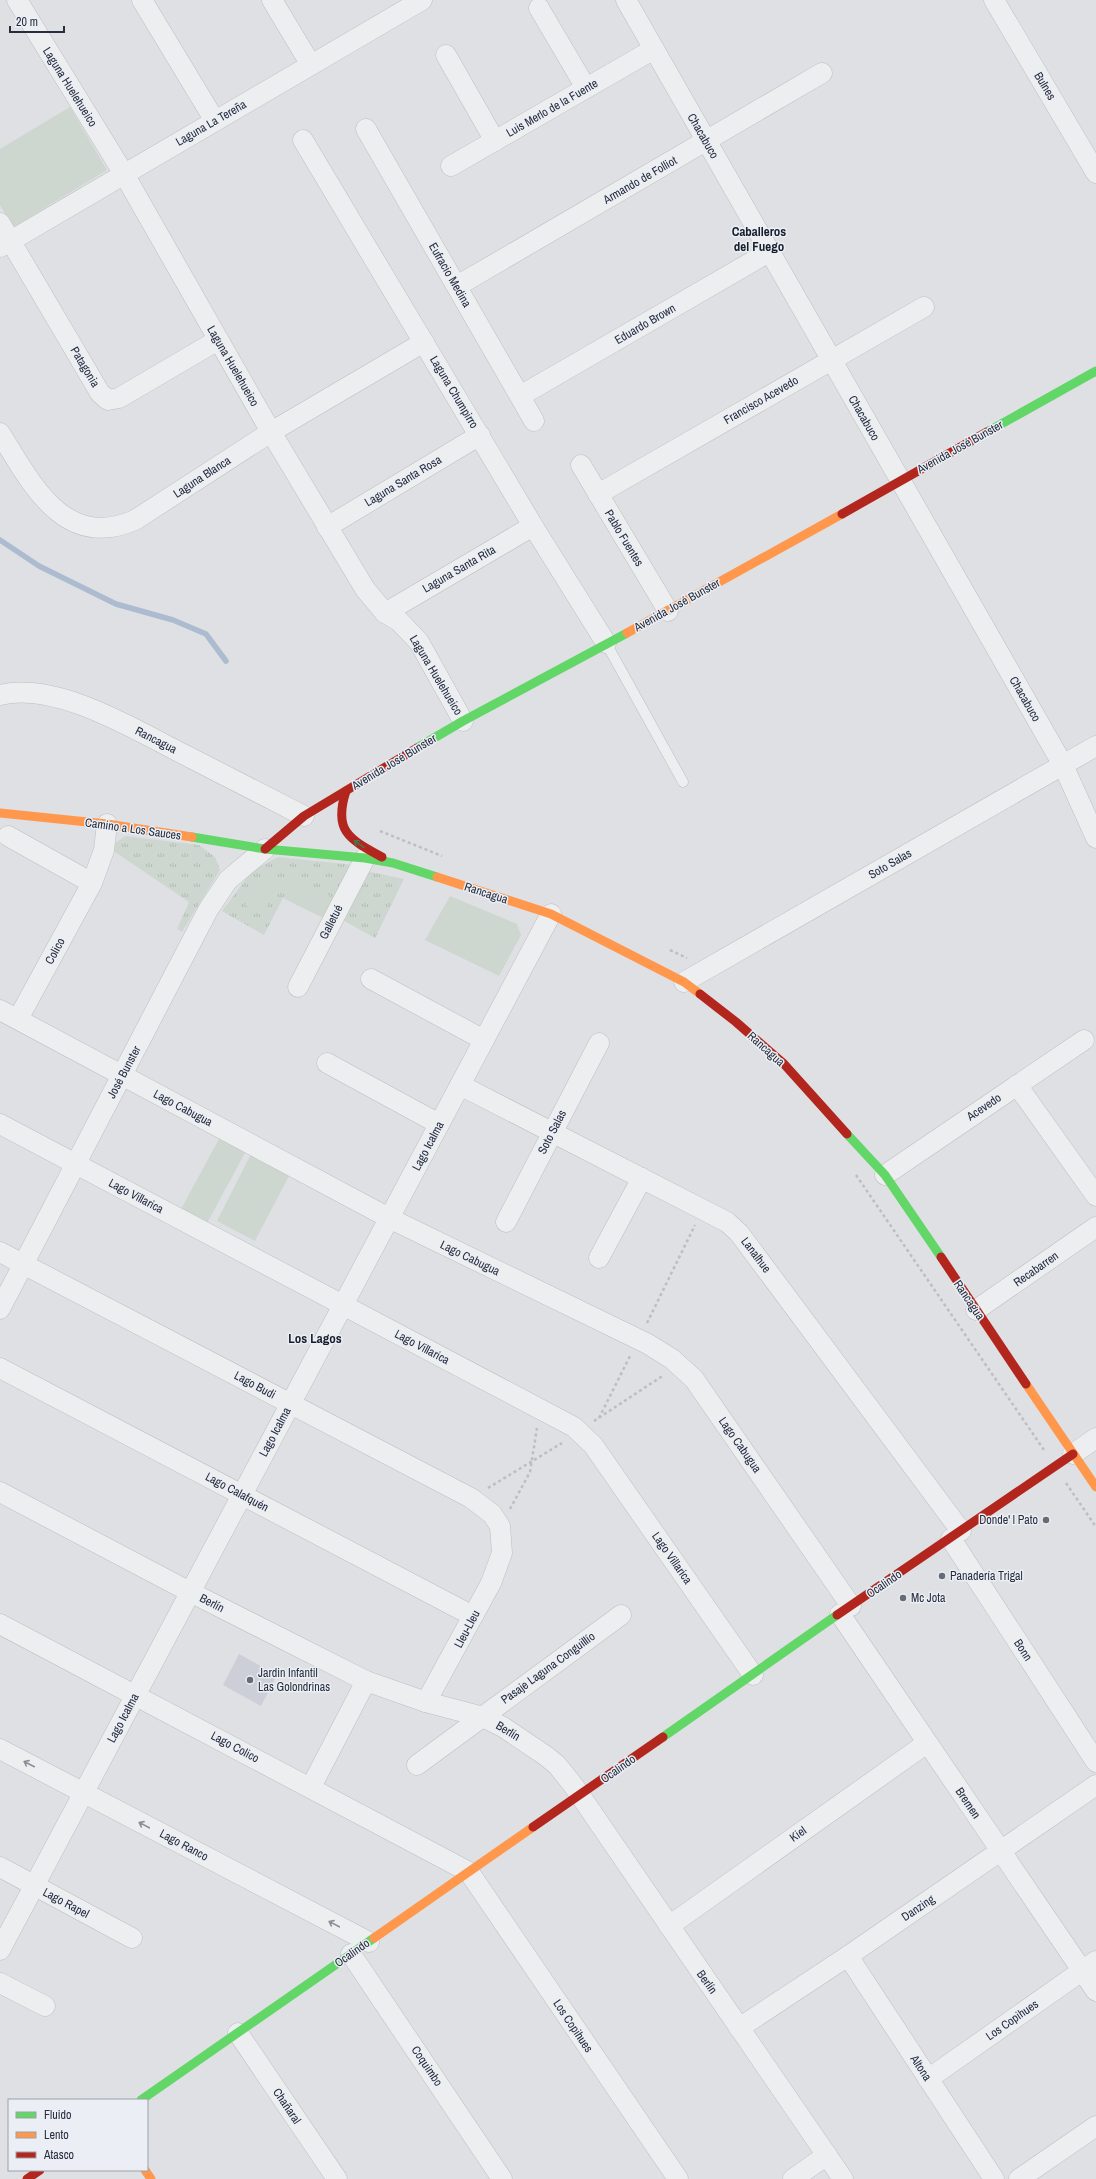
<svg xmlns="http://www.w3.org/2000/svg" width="1096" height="2179" font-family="'Archivo Narrow',sans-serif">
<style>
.built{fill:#cccfd7}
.grass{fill:url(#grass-tufts)}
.park{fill:#ced7cf}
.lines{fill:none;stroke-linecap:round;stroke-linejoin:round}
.stream{stroke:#acbbcf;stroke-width:5.5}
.lane-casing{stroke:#bdbec2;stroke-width:11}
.street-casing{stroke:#bdbec2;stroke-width:21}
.path{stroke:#bdbec3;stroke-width:2.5;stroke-dasharray:3 3;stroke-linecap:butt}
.lane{stroke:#edeef0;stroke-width:10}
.street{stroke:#edeef0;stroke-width:20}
.fast{stroke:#63d668;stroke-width:9}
.slow{stroke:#ff974d;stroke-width:9}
.jam{stroke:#b3261e;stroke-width:9}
.oneway{stroke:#417950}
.oneway2{stroke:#8a8e96}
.poi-dot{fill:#666c77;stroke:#ebeef4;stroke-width:1.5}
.labels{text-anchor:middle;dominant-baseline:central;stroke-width:3;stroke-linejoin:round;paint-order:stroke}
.street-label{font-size:12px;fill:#262d3c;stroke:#ebeef4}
.poi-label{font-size:12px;fill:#262d3c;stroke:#ebeef4;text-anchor:start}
.neighbourhood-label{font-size:13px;font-weight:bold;fill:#181e2c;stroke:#ebeef4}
</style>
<defs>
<pattern id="grass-tufts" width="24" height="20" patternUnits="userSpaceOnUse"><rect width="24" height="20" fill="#ced7cf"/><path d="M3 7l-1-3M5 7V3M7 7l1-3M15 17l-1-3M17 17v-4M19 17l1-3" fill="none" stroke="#b1b9b3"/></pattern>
</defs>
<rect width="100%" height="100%" fill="#dee0e4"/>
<!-- built -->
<path class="built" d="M239 1654 277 1675 261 1706 223 1685Z"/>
<!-- grass -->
<g class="grass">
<path d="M125 836 199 845 215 857 220 870 182 932 177 929 189 902 109 848Z"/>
<path d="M278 857 354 865 325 919 283 898 264 935 222 911 252 871Z"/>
<path d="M366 871 404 879 375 938 341 919Z"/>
</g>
<!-- park -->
<g class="park">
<path d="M70 107 107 170 13 227 0 205V149Z"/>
<path d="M261 875 279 884 262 915 245 905Z"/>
<path d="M292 875 330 896 322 911 283 890Z"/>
<path d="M450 896 517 924 521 935 499 976 425 940Z"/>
<path d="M220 1137 246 1151 206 1225 180 1211Z"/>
<path d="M252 1152 291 1172 255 1241 217 1221Z"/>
</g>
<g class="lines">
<!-- stream -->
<path class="stream" d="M0 540 39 566 116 604 173 620 206 634 226 661"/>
<!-- lane casing -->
<g class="lane-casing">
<path id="lane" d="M606 643 683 782"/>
</g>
<!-- street casing -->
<g class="street-casing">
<g id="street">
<path d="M17 0 124 174 271 432 365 589 385 613 399 621 419 642 463 721"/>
<path d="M142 0 215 121"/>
<path d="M272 0 311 65"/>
<path d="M626 0 1063 765 1096 838"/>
<path d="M994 0 1096 173"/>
<path d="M539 8 586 88"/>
<path d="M446 55 495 141"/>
<path d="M366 129 534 421"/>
<path d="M303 140 533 526 606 643"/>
<path d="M451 166 654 49"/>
<path d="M0 223 100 393 108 400 119 398 218 340"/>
<path d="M0 247 422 0"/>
<path d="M457 286 822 73"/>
<path d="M520 396 769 252"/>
<path d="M0 433C31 483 64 551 135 520L271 432 424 342"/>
<path d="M581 465 668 611"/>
<path d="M598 494 924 307"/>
<path d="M327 527 480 435"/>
<path d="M385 613 533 526"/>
<path d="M0 695C58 681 137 731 187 756 226 776 265 796 304 816"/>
<path d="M8 836 92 883 104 850 107 824"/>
<path d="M371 979 484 1040"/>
<path d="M684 982 1096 746"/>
<path d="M298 987 365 858"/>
<path d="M0 1010 389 1218 648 1344 672 1359 694 1379 851 1606"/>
<path d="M18 1019 92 883"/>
<path d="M327 1063 439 1124"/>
<path d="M460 1085 727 1222 739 1233 961 1531"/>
<path d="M1017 1085 1096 1196"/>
<path d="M0 1124 574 1427 593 1445 753 1675"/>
<path d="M885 1175 1084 1040"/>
<path d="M506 1222 599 1043"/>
<path d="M0 1252 471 1498 492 1514 500 1526 502 1553 491 1583 426 1702"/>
<path d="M599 1258 642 1178"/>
<path d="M0 1309 208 910 228 880 265 849"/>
<path d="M976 1310 1096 1227"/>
<path d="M0 1368 473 1616"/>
<path d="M1073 1454 1096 1438"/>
<path d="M0 1492 190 1592 366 1681 426 1702 483 1717 503 1727 546 1756 557 1765 573 1785 843 2179"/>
<path d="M951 1539 1096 1762"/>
<path d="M840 1614 1096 1991"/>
<path d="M0 1624 469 1872 678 2179"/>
<path d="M0 1749 369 1942"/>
<path d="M417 1765 621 1615"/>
<path d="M311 1787 366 1681"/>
<path d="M0 1867 132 1938"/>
<path d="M669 1926 927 1743"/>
<path d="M0 1950 551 914"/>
<path d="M351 1954 502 2179"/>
<path d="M848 1956 994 2179"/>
<path d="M0 1983 45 2006"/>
<path d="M739 2028 848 1956 1096 1785"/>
<path d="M238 2033 337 2179"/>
<path d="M928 2079 1096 1961"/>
<path d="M793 2179 827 2155"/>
<path d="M1019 2179 1096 2126"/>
</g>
</g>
<!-- path -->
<g class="path">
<path d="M380 831 442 856"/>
<path d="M670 950 687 958"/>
<path d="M856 1175 1044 1450"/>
<path d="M647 1323 695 1225"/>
<path d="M599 1418 630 1356"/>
<path d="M594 1421 664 1375"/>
<path d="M1066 1483 1096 1527"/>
<path d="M488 1488 562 1443"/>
<path d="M510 1509 530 1472 537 1428"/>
</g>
<!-- lane -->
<use href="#lane" class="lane"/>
<!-- street -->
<use href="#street" class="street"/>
<!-- fast -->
<g class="fast">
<path d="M987 432 1096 371"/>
<path d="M417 748 463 721 627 633"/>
<path d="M192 837 265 849 365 858 393 863 437 877"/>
<path d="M847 1134 885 1175 941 1257"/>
<path d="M663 1737 837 1615"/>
<path d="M141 2100 374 1938"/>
</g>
<!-- slow -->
<g class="slow">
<path d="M627 633 842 514"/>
<path d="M0 813 107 824 192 837"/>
<path d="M437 877 551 914 684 982 700 994"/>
<path d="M1026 1384 1096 1487"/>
<path d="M374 1938 533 1827"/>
<path d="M145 2170 151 2179"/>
</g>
<!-- jam -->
<g class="jam">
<path d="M842 514 987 432"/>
<path d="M346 791C333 831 349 839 382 857"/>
<path d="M265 849 304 816 417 748"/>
<path d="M700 994 736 1022 784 1064 847 1134"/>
<path d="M941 1257 1026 1384"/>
<path d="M837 1615 1073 1454"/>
<path d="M533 1827 663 1737"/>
<path d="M27 2179 40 2170"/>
</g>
</g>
<!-- one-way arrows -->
<defs><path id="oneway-shaft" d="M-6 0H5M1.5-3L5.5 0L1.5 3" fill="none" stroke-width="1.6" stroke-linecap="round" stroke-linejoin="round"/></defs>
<use class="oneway" href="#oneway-shaft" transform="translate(359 844) rotate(-145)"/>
<g class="oneway2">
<use href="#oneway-shaft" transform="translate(29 1764) rotate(-153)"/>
<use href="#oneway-shaft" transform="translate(144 1825) rotate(-152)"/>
<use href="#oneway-shaft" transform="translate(334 1924) rotate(-152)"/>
</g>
<!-- markers -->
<g class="poi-dot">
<circle cx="1046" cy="1520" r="4"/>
<circle cx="942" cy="1576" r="4"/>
<circle cx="903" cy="1598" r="4"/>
<circle cx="250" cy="1680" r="4"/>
</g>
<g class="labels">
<!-- street labels -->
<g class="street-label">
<text transform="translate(1045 86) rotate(59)">Bulnes</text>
<text transform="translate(70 87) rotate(58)">Laguna Huelehueico</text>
<text transform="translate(552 108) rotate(-30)">Luis Merlo de la Fuente</text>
<text transform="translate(211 123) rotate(-30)">Laguna La Tereña</text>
<text transform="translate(703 136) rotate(60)">Chacabuco</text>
<text transform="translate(640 180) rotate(-30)">Armando de Folliot</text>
<text transform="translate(450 275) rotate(60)">Eufracio Medina</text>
<text transform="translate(645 324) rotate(-30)">Eduardo Brown</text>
<text transform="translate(233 366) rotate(60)">Laguna Huelehueico</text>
<text transform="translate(85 367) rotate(59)">Patagonia</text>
<text transform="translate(454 392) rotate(59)">Laguna Chumpirro</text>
<text transform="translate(761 400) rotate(-30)">Francisco Acevedo</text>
<text transform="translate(864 418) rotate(60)">Chacabuco</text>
<text transform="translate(960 447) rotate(-29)">Avenida José Bunster</text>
<text transform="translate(202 477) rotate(-33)">Laguna Blanca</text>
<text transform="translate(403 481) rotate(-31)">Laguna Santa Rosa</text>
<text transform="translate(624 538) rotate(59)">Pablo Fuentes</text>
<text transform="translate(459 569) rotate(-30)">Laguna Santa Rita</text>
<text transform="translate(677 605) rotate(-29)">Avenida José Bunster</text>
<text transform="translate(436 675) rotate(59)">Laguna Huelehueico</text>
<text transform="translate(1025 699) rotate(60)">Chacabuco</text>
<text transform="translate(156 740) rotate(27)">Rancagua</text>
<text transform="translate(394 762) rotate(-31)">Avenida José Bunster</text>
<text transform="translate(133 829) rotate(8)">Camino a Los Sauces</text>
<text transform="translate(890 864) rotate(-30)">Soto Salas</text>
<text transform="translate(486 893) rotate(18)">Rancagua</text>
<text transform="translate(331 922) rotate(-63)">Galletué</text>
<text transform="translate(55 951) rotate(-61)">Colico</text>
<text transform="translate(766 1049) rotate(42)">Rancagua</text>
<text transform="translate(124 1072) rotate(-62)">José Bunster</text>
<text transform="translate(984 1107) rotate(-34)">Acevedo</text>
<text transform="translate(183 1108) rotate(28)">Lago Cabugua</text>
<text transform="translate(552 1132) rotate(-63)">Soto Salas</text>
<text transform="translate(428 1146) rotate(-62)">Lago Icalma</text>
<text transform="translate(136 1196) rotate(28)">Lago Villarica</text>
<text transform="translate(756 1255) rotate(53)">Lanalhue</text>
<text transform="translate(470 1258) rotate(26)">Lago Cabugua</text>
<text transform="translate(1036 1269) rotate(-35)">Recabarren</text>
<text transform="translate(969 1300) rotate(56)">Rancagua</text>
<text transform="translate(422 1347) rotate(28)">Lago Villarica</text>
<text transform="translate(255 1385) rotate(28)">Lago Budi</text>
<text transform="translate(275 1432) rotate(-62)">Lago Icalma</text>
<text transform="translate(740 1445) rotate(55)">Lago Cabugua</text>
<text transform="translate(237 1492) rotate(28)">Lago Calafquén</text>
<text transform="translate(672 1558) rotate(55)">Lago Villarica</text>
<text transform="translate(884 1584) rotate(-34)">Ocalindo</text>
<text transform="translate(212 1603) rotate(27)">Berlín</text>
<text transform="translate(467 1629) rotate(-62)">Lleu-Lleu</text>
<text transform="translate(1023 1650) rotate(57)">Bonn</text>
<text transform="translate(548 1668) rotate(-36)">Pasaje Laguna Conguillío</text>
<text transform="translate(123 1718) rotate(-62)">Lago Icalma</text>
<text transform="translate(508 1731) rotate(31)">Berlín</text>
<text transform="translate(235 1747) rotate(28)">Lago Colico</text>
<text transform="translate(618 1769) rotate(-35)">Ocalindo</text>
<text transform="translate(968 1803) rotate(56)">Bremen</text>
<text transform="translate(798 1834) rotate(-35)">Kiel</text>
<text transform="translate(184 1845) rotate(28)">Lago Ranco</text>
<text transform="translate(66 1903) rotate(28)">Lago Rapel</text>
<text transform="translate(918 1908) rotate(-34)">Danzing</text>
<text transform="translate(352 1953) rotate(-35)">Ocalindo</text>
<text transform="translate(707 1982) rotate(55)">Berlín</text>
<text transform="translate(1012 2020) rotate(-35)">Los Copihues</text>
<text transform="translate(573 2026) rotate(56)">Los Copihues</text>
<text transform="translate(427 2066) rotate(56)">Coquimbo</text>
<text transform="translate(921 2068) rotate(57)">Altona</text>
<text transform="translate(287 2106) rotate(56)">Chañaral</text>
</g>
<!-- poi labels -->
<g class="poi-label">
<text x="1038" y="1520" text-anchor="end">Donde' l Pato</text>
<text x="950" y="1576">Panadería Trigal</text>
<text x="911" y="1598">Mc Jota</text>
<text x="258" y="1673">Jardin Infantil<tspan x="258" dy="14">Las Golondrinas</tspan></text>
</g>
<!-- neighbourhood labels -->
<g class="neighbourhood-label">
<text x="759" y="231">Caballeros<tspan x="759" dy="15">del Fuego</tspan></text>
<text x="315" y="1338">Los Lagos</text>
</g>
</g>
<!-- legend -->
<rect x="8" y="2099" width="140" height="72" fill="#ebeef4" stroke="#9ca1aa"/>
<rect x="16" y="2112" width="20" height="6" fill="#63d668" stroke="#9ca1aa"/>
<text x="44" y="2119" font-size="12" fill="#262d3c">Fluido</text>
<rect x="16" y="2132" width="20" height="6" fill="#ff974d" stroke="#9ca1aa"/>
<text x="44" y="2139" font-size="12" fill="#262d3c">Lento</text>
<rect x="16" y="2152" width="20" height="6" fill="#b3261e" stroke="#9ca1aa"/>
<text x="44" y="2159" font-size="12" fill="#262d3c">Atasco</text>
<!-- scale -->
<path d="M10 26v6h54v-6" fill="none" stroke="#262d3c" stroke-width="2"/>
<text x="16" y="26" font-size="12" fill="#262d3c" stroke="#ebeef4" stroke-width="3" paint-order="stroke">20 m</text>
</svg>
